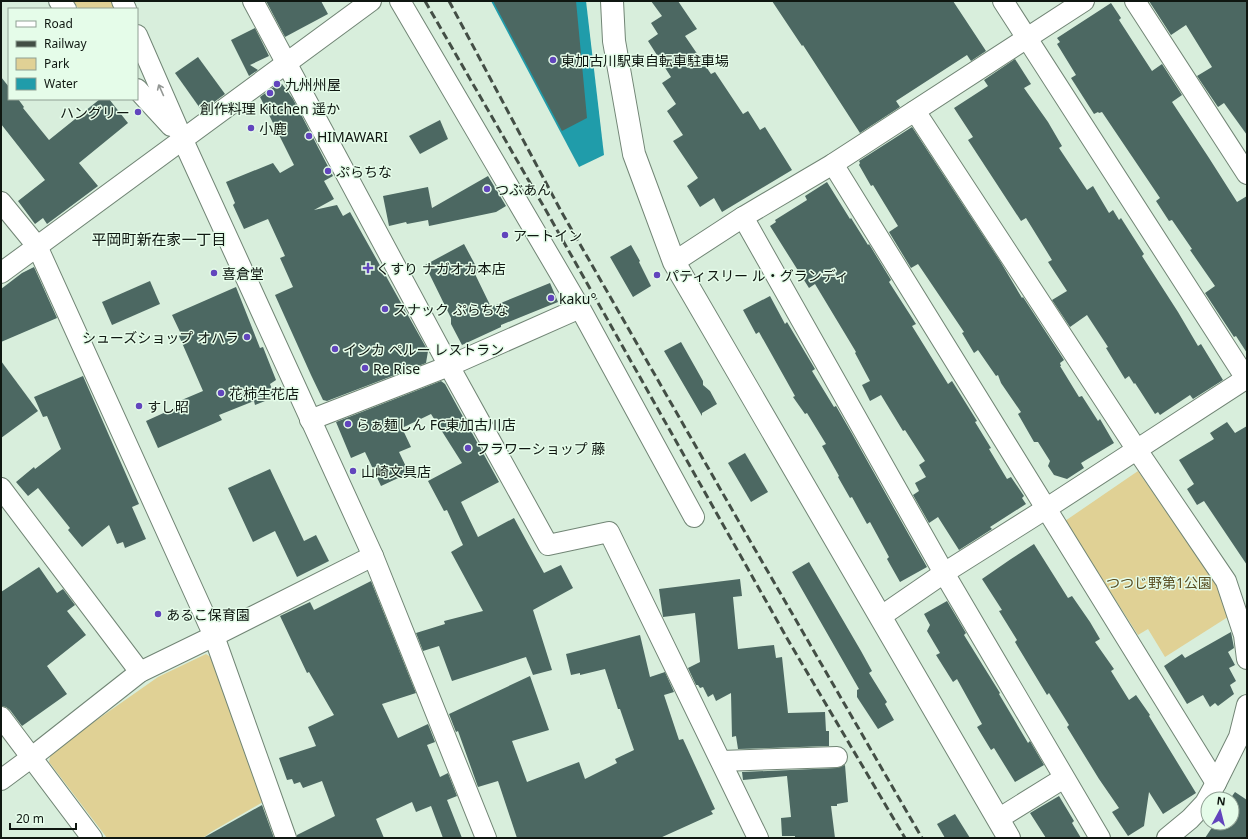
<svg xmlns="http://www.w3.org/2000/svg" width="1248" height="839" font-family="'Noto Sans','Noto Sans JP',sans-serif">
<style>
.green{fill:#e0d195}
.water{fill:#209caa}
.building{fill:#4c6862}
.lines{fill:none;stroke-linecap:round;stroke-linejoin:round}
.street-casing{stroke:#718575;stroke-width:22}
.secondary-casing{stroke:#718575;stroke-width:24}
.street{stroke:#fff;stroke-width:20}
.secondary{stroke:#fff;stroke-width:22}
.rail{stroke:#434e45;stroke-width:3;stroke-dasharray:8 4;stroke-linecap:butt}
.oneway{stroke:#939794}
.poi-dot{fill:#6245bd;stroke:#e5fce9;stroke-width:1.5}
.labels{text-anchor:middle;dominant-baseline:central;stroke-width:3;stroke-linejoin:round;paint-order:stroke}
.poi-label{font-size:14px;fill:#0f1711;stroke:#e5fce9;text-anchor:start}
.park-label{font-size:14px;fill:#584d21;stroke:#e5fce9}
.neighbourhood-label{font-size:15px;fill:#0f1711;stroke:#e5fce9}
</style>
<rect width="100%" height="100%" fill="#d8eedc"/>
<!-- green -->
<g class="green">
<path d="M72 1H114L117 9H79Z"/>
<path d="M1138 471 1219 588 1231 615 1165 657 1148 629 1138 635 1065 521Z"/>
<path d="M206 654 215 660 263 802 211 832 203 838H107L49 762 51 752 158 677Z"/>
</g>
<!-- water -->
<path class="water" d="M491 1H586L604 155 579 167Z"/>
<!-- building -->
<g class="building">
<path d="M266 1H321L328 14 285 37Z"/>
<path d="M493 1H576L587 118 562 131Z"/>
<path d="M651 1H678L697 29 685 36 711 74 715 72 743 114 748 111 760 130 765 127 792 170 722 212 714 198 700 207 687 186 698 178 673 141 683 135 667 111 676 104 662 83 671 77 648 41 658 34 651 23 662 16Z"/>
<path d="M772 1H953L986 51 971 61 967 55 896 101 900 107 860 133 803 45 802 46Z"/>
<path d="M1149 1H1247V135L1224 103 1218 107 1197 76 1212 67 1186 25 1171 35Z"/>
<path d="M1111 3 1121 18 1119 20 1152 71 1162 64 1182 95 1172 102 1209 158 1237 202 1247 196V353L1236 336 1234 337 1205 293 1215 286 1190 250 1192 249 1172 220 1169 221 1156 201 1160 198 1102 112 1099 113 1098 112 1094 114 1071 78 1076 75 1057 44 1060 42 1057 38Z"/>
<path d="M255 28 269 56 250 65 258 70 249 76 231 40Z"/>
<path d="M198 57 225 94 202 111 175 73Z"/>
<path d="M1015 59 1031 84 1024 88 1048 122 1062 146 1059 148 1087 190 1093 186 1109 213 1113 210 1119 220 1121 218 1144 254 1142 256 1178 312 1198 346 1201 344 1223 380 1193 399 1190 395 1160 415 1158 412 1155 414 1135 383 1134 384 1129 376 1125 379 1106 348 1108 347 1087 315 1070 327 1052 300 1067 291 1048 262 1052 260 1026 218 1021 221 968 140 973 137 954 108 988 86 984 80Z"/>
<path d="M1 77 9 87V99H18L24 107 23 108 49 140 100 99H109L128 123 79 163 98 186 47 224 43 218 35 224 18 201 45 180 1 124Z"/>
<path d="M279 83 282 84 293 99 333 176 324 181 334 199 314 210 337 205 343 216 350 212 428 351 426 363 327 401 323 400 311 375 275 295 293 287 280 258 285 256 268 219 244 229 233 205 235 203 226 182 273 163 280 173 294 165 260 97Z"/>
<path d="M440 120 448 139 420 154 409 136Z"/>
<path d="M912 127 1000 261 1022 298 1023 297 1064 360 1060 363 1061 366H1060L1079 397 1082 396 1098 421 1100 419 1114 443 1081 463 1084 468 1067 479 1054 475 1048 466 1050 461 1038 442H1034L1018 414 1021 412 1001 383 998 375 996 376 978 350 974 353 962 333 964 332 918 264 911 268 889 232 898 226 873 185 871 186 859 165 860 163 859 161Z"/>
<path d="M488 176 506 206 496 212 429 226 428 220 407 224 406 222 389 226 383 196 428 187 432 208Z"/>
<path d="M827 182 850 219 851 218 868 245 869 244 891 280 889 282 916 324 912 326 948 384 952 381 977 421 975 422 991 448 989 449 1007 479 1011 477 1024 496 1022 498 1026 504 990 527 992 529 959 550 938 517 929 523 913 495 919 491 915 483 926 477 919 465 925 461 905 430 903 431 881 395 870 401 862 385 870 381 855 353 856 352 815 284 809 288 770 226 776 222 775 220 807 200 805 196Z"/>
<path d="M464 244 479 272 475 274 491 307 550 283 558 302 501 325V327L462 345 451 324V318L425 265Z"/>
<path d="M631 245 640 261 639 262 651 286 633 297 610 257Z"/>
<path d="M34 267 57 318 1 342V289L22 273Z"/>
<path d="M150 281 160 304 112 325 102 302Z"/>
<path d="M236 287 260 348 263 347 276 380 270 384 275 397 255 405 254 401 219 415 222 420 158 448 146 421 179 406 177 402 203 391 179 336 181 334 172 315Z"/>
<path d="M770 296 785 324 787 322 815 369 812 371 834 407 836 406 851 432 927 567 900 582 887 559 889 557 870 522 867 524 852 497 850 498 838 477 839 476 822 446 826 444 807 413 805 414 793 397 795 396 759 332 756 334 743 310Z"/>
<path d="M681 342 703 381V385L710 391 717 404 702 413V416L664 351Z"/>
<path d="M1 361 38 411 1 438Z"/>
<path d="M83 376 139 504 132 507 146 539 125 548 123 542 117 544 109 525 82 547 68 530 70 528 38 488 28 496 16 482 34 467 35 469 61 449 47 416 43 417 34 397Z"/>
<path d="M441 381 445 384 499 482 461 502 478 537 514 518 544 573 561 565 573 588 533 610 552 670 533 675 526 657 452 681 439 646 423 651 416 633 445 624 444 621 483 611 451 552 463 545 447 510 444 511 428 481 462 463 431 414 402 428 411 447 399 452 409 473 381 486 365 452 351 458 336 422Z"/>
<path d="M1227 422 1235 433 1247 426V565L1204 501 1197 505 1187 489 1194 484 1179 460 1214 439 1210 433Z"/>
<path d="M745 453 768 492 751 502 728 463Z"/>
<path d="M270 469 304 541 316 535 329 561 297 577 275 531 253 542 228 488Z"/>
<path d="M1034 544 1068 598 1072 596 1090 622 1100 639 1095 642 1114 669 1111 671 1129 700 1136 695 1150 715 1149 716 1196 793 1163 814 1149 792 1144 826 1128 836 1112 812 1119 808 1099 779 1067 727 1069 725 1049 693 1047 695 1015 642 1017 640 999 611 1002 610 982 579 1011 559Z"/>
<path d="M809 562 861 651 872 671 869 673 887 702 885 704 894 720 878 729 857 697V690L859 689 792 572Z"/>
<path d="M39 567 57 593 63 589 75 605 67 611 86 635 47 666 67 694 22 726 10 710 6 707 1 706V592Z"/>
<path d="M740 579 742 596 733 597 738 649 774 645 776 658 782 657 788 713 825 712 826 731H829V746L738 749 736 736 732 737 731 693 716 701 713 694 708 697 703 687 700 688 698 685H696L688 668 700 662 695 613 663 617 659 589Z"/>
<path d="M371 581 416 693 382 704 398 738 428 724 435 742 427 745 440 777 448 773 457 796 447 800 462 838H443L431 806 416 812 412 802 376 819 384 838H297V835L335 816 322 781 303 788 300 782 294 784 292 779 287 780 279 758 316 746 308 727 334 715 309 672 307 673 280 616 310 602 314 610Z"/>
<path d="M947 601 966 633 964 635 1000 693 999 694 1028 743 1030 741 1044 765 1015 782 994 748 991 750 977 727 982 724 957 679 953 682 936 655 940 653 927 631 930 625 924 614Z"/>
<path d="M1231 632 1234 648 1228 652 1235 665 1229 668 1236 681 1230 685 1234 694 1218 706 1215 703 1210 707 1203 695 1187 704 1164 666 1182 654 1185 658Z"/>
<path d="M640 635 650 677 665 672 674 692 664 695 679 740 683 739 715 809 711 811 713 814 660 838H517L498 781 478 787 458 731 456 732 449 714 530 676 549 730 512 741 527 782 579 762 585 779 617 763 615 759 634 750 620 709H618L605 669 580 675V673L571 675 566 654Z"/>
<path d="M845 765 848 802 837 804V806H831L835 838H795V836H782L781 818 791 817 787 776 743 780 742 772 837 768Z"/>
<path d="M1235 792 1247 800V838H1205L1215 823H1232V799H1230Z"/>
<path d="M1059 796 1074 821 1072 823 1081 838H1046L1030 813Z"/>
<path d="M262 805 274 838H203Z"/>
<path d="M955 814 970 838H945L937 824Z"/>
</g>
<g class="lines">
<!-- street casing -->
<g class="street-casing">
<g id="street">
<path d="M59 1 66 9"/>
<path d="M122 1 126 9"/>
<path d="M253 1 449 366 548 545 609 532 758 838"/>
<path d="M400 1 580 308 694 517"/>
<path d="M1003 1 1247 380"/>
<path d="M1135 1 1247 174"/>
<path d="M137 35 182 138 373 556 486 838"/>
<path d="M137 89 171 126"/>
<path d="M915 111 1137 450 1226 581 1244 635 1247 659"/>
<path d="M833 164 1216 783"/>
<path d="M1 202 37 246 214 636 286 838"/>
<path d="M743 217 944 573 1100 838"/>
<path d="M674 262 743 217 833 164 1084 1"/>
<path d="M1 273 371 1"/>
<path d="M310 420 449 366 580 308"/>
<path d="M1 488 140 672"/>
<path d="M880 617 944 573 1047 508 1247 378"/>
<path d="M1 717 92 838"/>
<path d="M721 761 837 757"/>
<path d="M1 780 32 757 140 672 214 636 373 556"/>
<path d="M998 819 1064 778"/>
<path d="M1167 838 1190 819 1205 803 1216 783 1239 737 1247 705"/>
</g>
</g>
<!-- secondary casing -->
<g class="secondary-casing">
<path id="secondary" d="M612 1 614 41 634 154 674 262 1009 838"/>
</g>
<!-- street -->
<use href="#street" class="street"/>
<!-- secondary -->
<use href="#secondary" class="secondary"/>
<!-- rail -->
<g class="rail">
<path d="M425 1 548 214 788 640 905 838"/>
<path d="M449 1 561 211 738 520 922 838"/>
</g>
</g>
<!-- one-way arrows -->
<defs><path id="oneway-shaft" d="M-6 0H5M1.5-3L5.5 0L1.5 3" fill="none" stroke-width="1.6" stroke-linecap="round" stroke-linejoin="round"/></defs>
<use class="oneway" href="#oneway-shaft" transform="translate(161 90) rotate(-114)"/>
<!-- markers -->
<g class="poi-dot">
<circle cx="553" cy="60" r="4"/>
<circle cx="277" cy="84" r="4"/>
<circle cx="270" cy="93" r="4"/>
<circle cx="138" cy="112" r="4"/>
<circle cx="251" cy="128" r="4"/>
<circle cx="309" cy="136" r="4"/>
<circle cx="328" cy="171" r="4"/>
<circle cx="487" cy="189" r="4"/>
<circle cx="505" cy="235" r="4"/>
<path d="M366 262h4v4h4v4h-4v4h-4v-4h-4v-4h4z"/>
<circle cx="214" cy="273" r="4"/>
<circle cx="657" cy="275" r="4"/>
<circle cx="551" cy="298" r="4"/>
<circle cx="385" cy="309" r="4"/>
<circle cx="247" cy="337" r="4"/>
<circle cx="335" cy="349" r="4"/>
<circle cx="365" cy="368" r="4"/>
<circle cx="221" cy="393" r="4"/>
<circle cx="139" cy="406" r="4"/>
<circle cx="348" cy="424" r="4"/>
<circle cx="468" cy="448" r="4"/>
<circle cx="353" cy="471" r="4"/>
<circle cx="158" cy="614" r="4"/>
</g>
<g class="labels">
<!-- poi labels -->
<g class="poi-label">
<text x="561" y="60">東加古川駅東自転車駐車場</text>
<text x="285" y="84">九州州屋</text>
<text x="270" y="108" text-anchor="middle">創作料理 Kitchen 遥か</text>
<text x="130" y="112" text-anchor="end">ハングリー</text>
<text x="259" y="128">小鹿</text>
<text x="317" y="136">HIMAWARI</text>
<text x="336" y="171">ぷらちな</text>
<text x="495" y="189">つぶあん</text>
<text x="513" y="235">アートイン</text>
<text x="376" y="268">くすり ナガオカ本店</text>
<text x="222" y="273">喜倉堂</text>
<text x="665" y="275">パティスリー ル・グランディ</text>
<text x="559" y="298">kaku°</text>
<text x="393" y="309">スナック ぷらちな</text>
<text x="239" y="337" text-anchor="end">シューズショップ オハラ</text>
<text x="343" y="349">インカ ペルー レストラン</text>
<text x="373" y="368">Re Rise</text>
<text x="229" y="393">花柿生花店</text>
<text x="147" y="406">すし昭</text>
<text x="356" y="424">らぁ麺しん FC東加古川店</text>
<text x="476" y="448">フラワーショップ 藤</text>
<text x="361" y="471">山崎文具店</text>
<text x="166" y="614">あるこ保育園</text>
</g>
<!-- park labels -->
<g class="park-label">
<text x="1159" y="582">つつじ野第1公園</text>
</g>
<!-- neighbourhood labels -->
<g class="neighbourhood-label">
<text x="159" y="239">平岡町新在家一丁目</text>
</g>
</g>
<!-- border -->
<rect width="1248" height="839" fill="none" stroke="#0f1711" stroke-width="4"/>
<!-- legend -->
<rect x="8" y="8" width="130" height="92" fill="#e5fce9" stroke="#8fa093"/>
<rect x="16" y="21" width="20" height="6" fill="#ffffff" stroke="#8fa093"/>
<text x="44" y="28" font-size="12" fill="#0f1711">Road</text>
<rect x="16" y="41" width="20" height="6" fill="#434e45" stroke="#8fa093"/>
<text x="44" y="48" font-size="12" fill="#0f1711">Railway</text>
<rect x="16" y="58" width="20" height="12" fill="#e0d195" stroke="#8fa093"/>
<text x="44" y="68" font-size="12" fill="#0f1711">Park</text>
<rect x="16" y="78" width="20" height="12" fill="#209caa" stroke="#8fa093"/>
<text x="44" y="88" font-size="12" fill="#0f1711">Water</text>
<!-- north arrow -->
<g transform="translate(1220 811) rotate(7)"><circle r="19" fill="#e5fce9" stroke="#8fa093"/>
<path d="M0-3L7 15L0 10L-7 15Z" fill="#6245bd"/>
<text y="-6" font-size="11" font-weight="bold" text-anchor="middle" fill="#0f1711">N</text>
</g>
<!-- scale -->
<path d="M10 823v6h66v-6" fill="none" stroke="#0f1711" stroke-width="2"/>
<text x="16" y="823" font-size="12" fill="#0f1711" stroke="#e5fce9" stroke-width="3" paint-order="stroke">20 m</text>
</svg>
